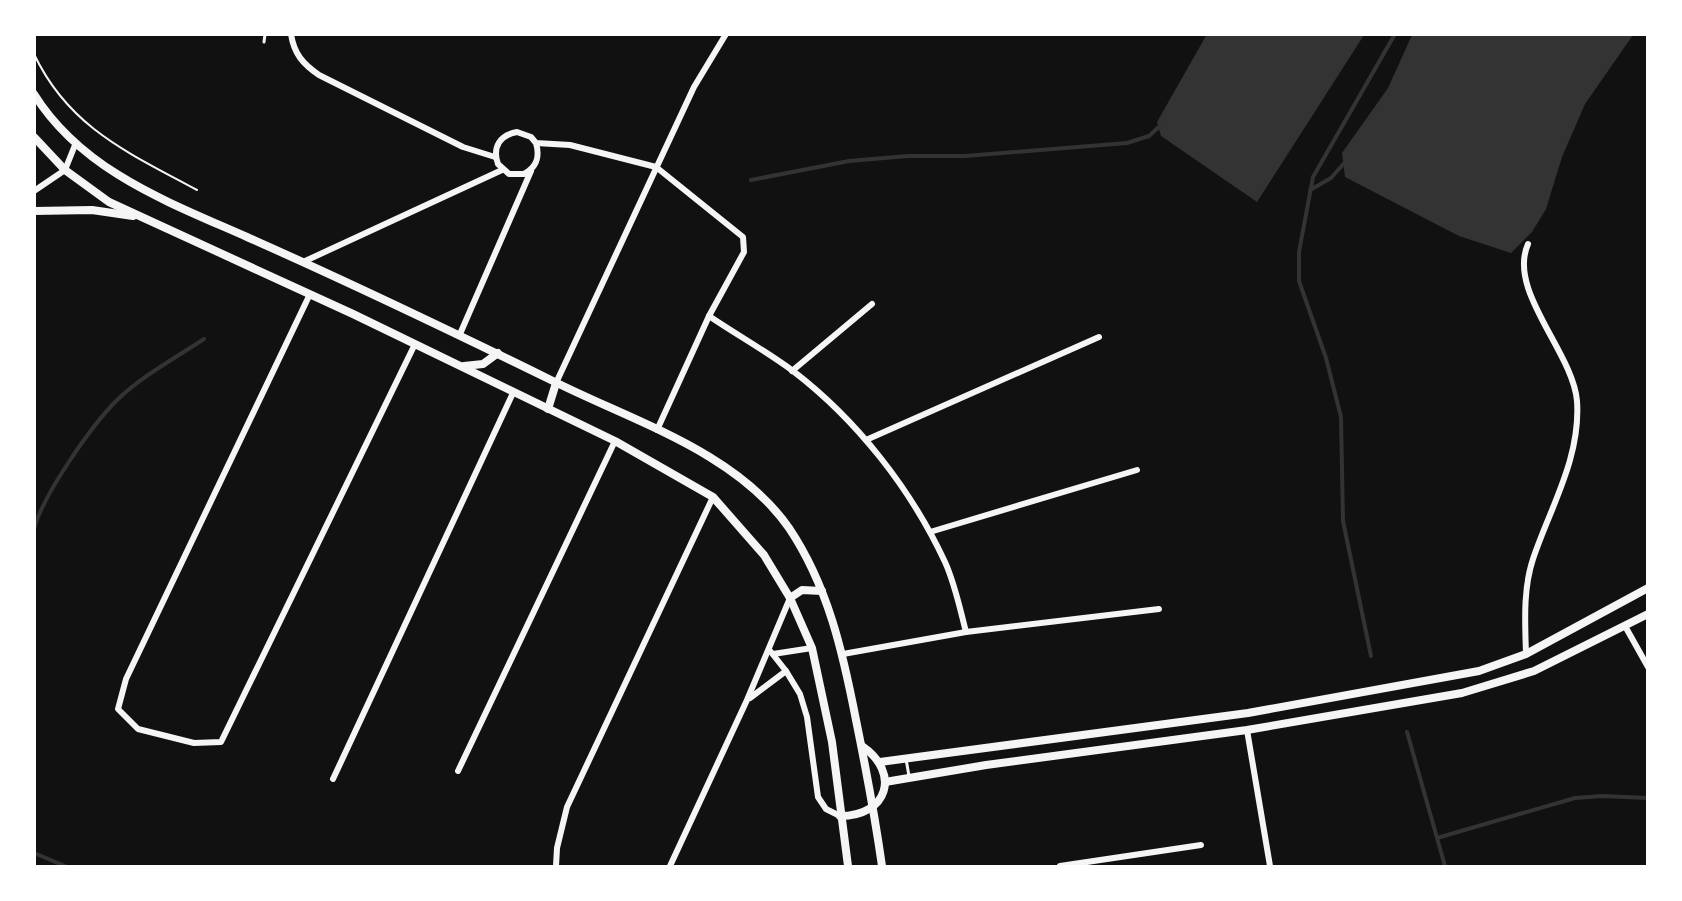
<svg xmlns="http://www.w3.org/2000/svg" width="1682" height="901" font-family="'Times New Roman',serif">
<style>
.water{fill:#333}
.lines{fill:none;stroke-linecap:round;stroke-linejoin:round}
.stream{stroke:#333;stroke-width:4}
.path{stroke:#f5f5f5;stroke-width:2}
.service{stroke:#f5f5f5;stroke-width:3}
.minor{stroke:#f5f5f5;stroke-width:6}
.tertiary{stroke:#f5f5f5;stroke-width:8}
</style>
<rect width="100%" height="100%" fill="#111"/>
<!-- water -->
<g class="water">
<path d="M1207 34 1364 35 1257 202 1161 136 1157 122Z"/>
<path d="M1412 35H1633L1585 104 1562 157 1546 209 1532 232 1511 253 1459 236 1345 177 1342 153 1388 88Z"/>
</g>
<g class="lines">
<!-- stream -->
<g class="stream">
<path d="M751 180 849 161 908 156H965L1127 143 1149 136 1162 124"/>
<path d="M1310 190 1331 178 1346 161"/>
<path d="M34 529C43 495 91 426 117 400 142 376 175 358 204 339"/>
<path d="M1371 656 1343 521 1341 417 1326 358 1299 281V252L1313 177 1395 34"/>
<path d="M1407 732 1445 866"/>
<path d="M1437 838 1575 798 1602 796 1648 798"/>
<path d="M34 853 65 866"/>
</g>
<!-- path -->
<path class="path" d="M34 54C69 128 129 153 197 190"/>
<!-- service -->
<g class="service">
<path d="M264 42 265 34"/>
<path d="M906 759 909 776"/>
</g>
<!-- minor -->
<g class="minor">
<path d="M291 34C294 54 303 64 319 75L463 147 495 157"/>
<path d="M536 143C540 157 537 167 524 174H509L498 164C492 147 500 135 517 132L531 137 536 143 570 145 656 167 743 237 744 252 709 316 657 430"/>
<path d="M34 191 65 170 75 145"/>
<path d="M303 262 502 170"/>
<path d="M310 294 126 679 118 709 138 729 194 743 221 742 415 344"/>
<path d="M709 316C737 335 766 351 793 371 857 420 911 489 945 562 955 584 960 609 966 632"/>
<path d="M460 334 531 171"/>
<path d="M792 371 872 304"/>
<path d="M556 383 694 87 726 34"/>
<path d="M866 440 1099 337"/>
<path d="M930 532 1137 470"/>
<path d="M1625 626 1648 667"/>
<path d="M771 652 786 671"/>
<path d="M773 654 812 648"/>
<path d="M843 654 966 632 1159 609"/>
<path d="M1526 654C1525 622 1523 589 1533 559 1550 508 1581 458 1577 401 1573 352 1507 291 1528 244"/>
<path d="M750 698 786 671 800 694 807 717 818 797 826 809 840 816"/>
<path d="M1247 730 1270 866"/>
<path d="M458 771 615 441"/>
<path d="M333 779 513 393"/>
<path d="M556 866 557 848 567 807 713 497"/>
<path d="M670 866 747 700 790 598"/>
<path d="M1060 866 1201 845"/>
</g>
<!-- tertiary -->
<g class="tertiary">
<path d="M34 94C82 171 168 202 247 237 351 283 453 332 555 382 635 422 736 452 789 528 828 586 843 653 856 720 866 769 875 817 882 866"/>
<path d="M34 137 65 170 109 202 353 314 615 441 713 497 764 555 790 598 812 648 832 742 848 866"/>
<path d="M34 211 92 210 133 216"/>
<path d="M464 366 483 364 498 353"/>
<path d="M548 409 556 383"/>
<path d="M790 598 802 590 822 591"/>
<path d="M880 762 1248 713 1479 671 1526 654 1648 588"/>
<path d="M885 782 986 765 1247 730 1462 693 1534 671 1648 614"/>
<path d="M840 816C888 816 901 773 862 746"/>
</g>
</g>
<!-- border -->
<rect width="1682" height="901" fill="none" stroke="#ffffff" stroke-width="72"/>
</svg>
